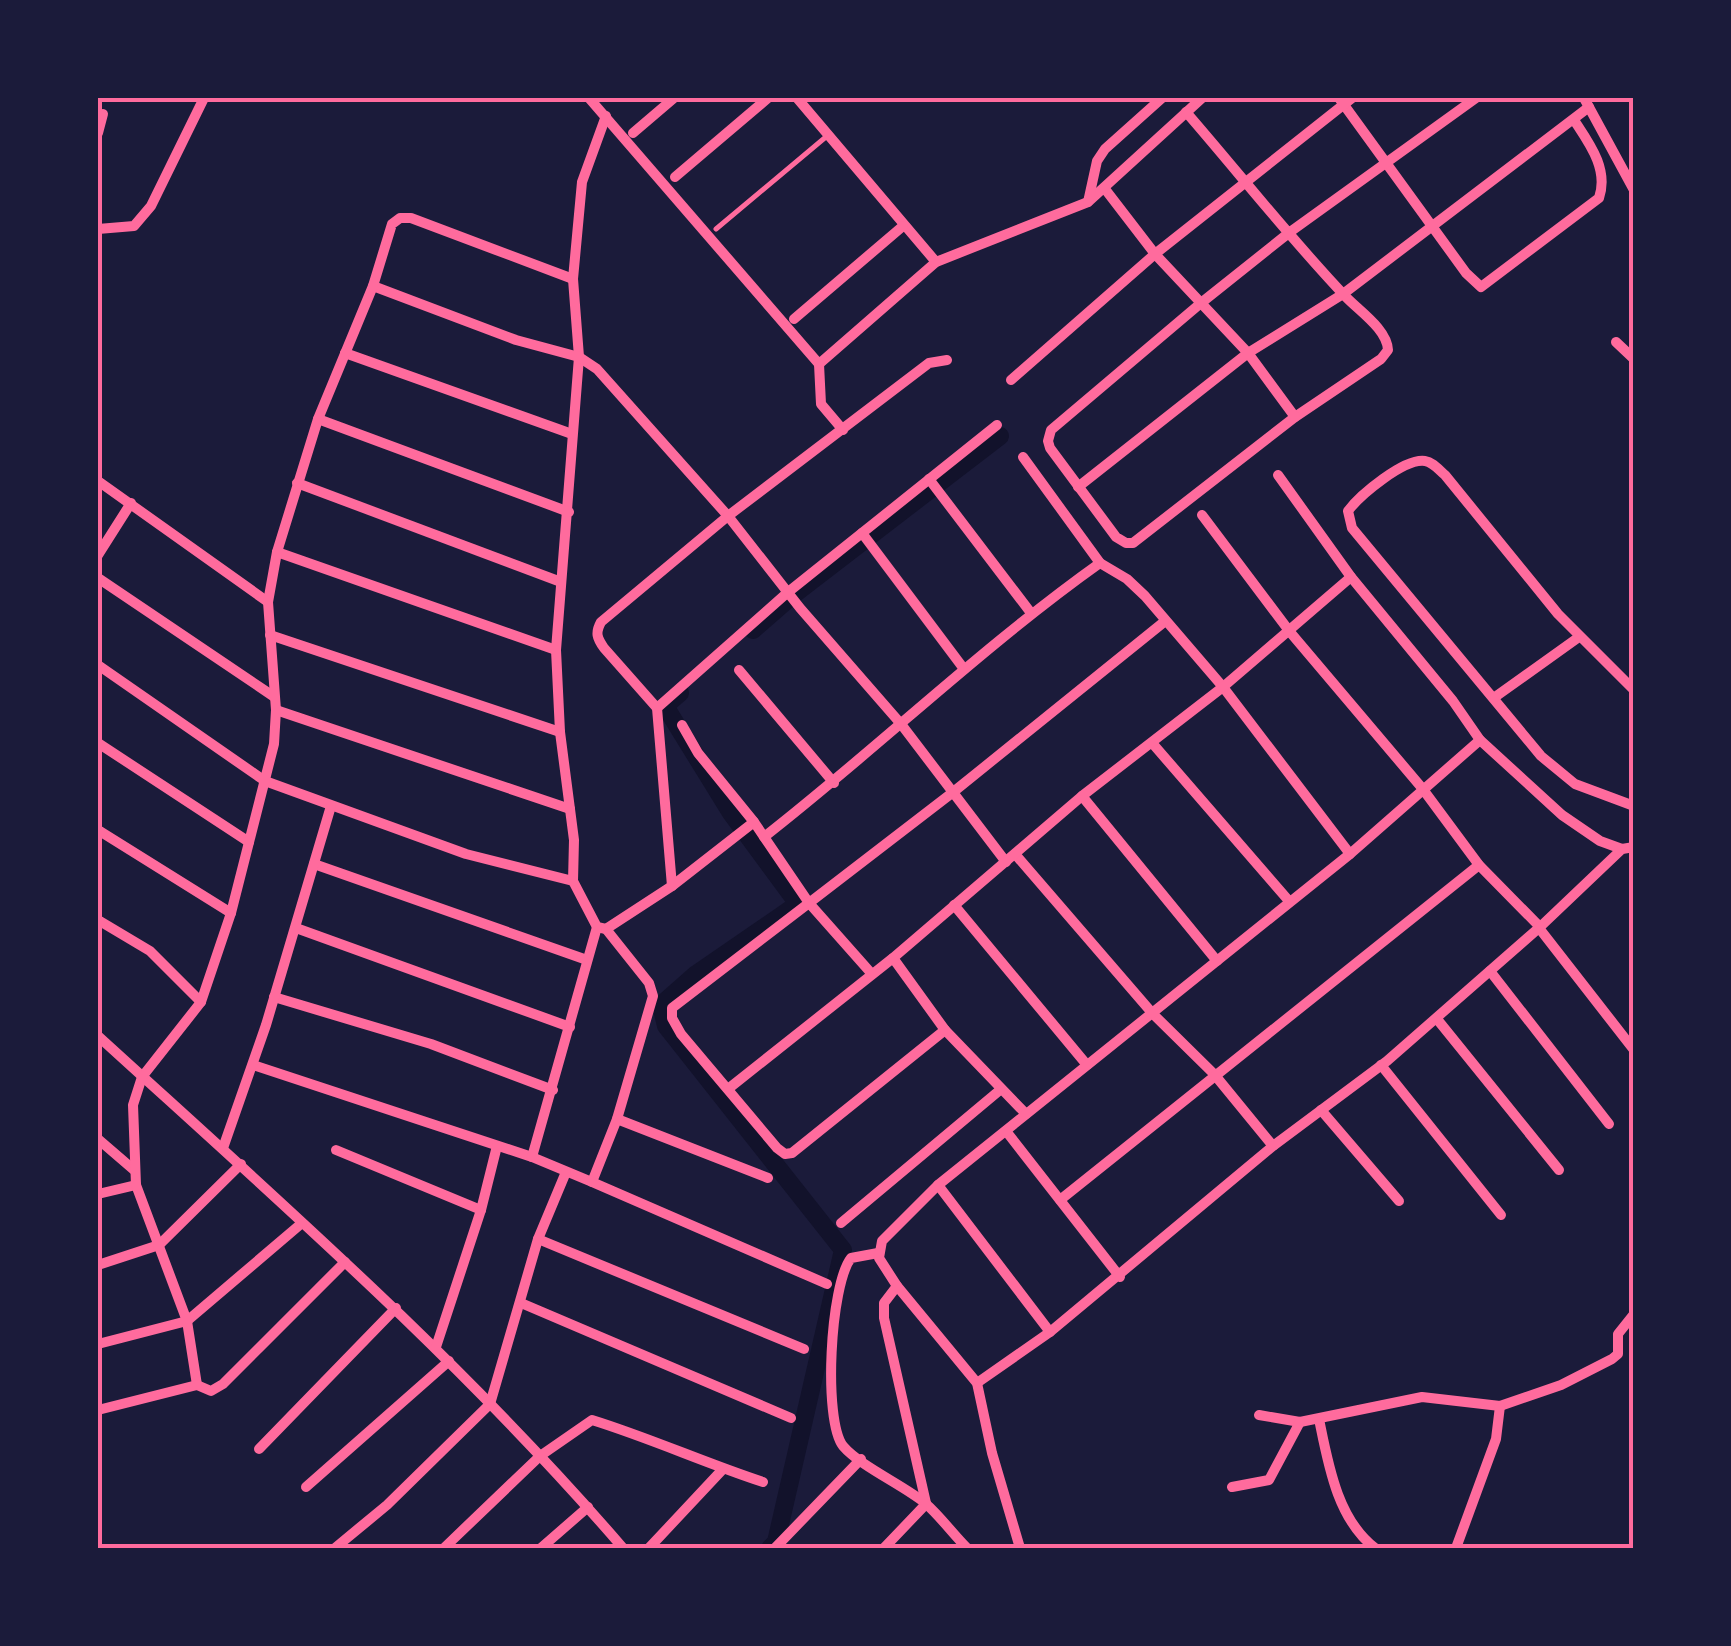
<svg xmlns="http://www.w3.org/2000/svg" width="1731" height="1646" font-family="Manrope,sans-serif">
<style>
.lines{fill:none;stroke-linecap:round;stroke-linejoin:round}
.canal{stroke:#12122b;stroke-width:18}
.service{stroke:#ff6b9d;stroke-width:5}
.minor{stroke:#ff6b9d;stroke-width:10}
.neatline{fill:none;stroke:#ff6b9d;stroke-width:4}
</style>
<rect width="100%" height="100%" fill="#1b1b3a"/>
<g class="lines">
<!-- canal -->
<g class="canal">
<path d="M753 630 793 595 1000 436"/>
<path d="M680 693 665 706 731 813 798 904 695 975 661 1005 666 1026 843 1250 776 1542 770 1548"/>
</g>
<!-- service -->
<path class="service" d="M716 229 827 136"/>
<!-- minor -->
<g class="minor">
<path d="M589 98 819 364 936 262 1088 202 1202 98"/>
<path d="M797 98 936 262"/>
<path d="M1339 98 1466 273 1481 287 1599 198C1609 169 1589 143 1574 120"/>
<path d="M1584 98 1634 190"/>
<path d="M1186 112C1239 173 1289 237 1345 296 1359 311 1387 329 1388 350L1381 359 1295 417 1133 543H1126L1116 537 1050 448 1048 441 1051 430 1201 303 1290 232 1476 98"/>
<path d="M606 116 582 182 573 279 579 357 556 650 560 732 574 840 573 881 597 927 606 929 649 983 653 996 617 1119 592 1182 827 1284"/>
<path d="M98 133 103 114"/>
<path d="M633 133 674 98"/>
<path d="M675 177 768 98"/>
<path d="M1105 189 1155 254 1248 353 1295 417"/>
<path d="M1088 202 1097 161 1105 149 1162 98"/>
<path d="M98 229 134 226 151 206 204 98"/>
<path d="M373 286 516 340 579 357 597 369 728 516 800 608 901 724 1006 862"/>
<path d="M794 319 903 226"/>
<path d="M1616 342 1634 359"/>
<path d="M345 353 572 434"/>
<path d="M819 364 821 404 843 430"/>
<path d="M1011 380 1155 254 1352 98"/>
<path d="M318 419 569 512"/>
<path d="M1023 457 1100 563 1127 579 1145 596 1223 687 1350 854"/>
<path d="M1278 475 1351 577 1453 701 1480 740 1562 815 1600 841 1622 849"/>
<path d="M929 479 1031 613"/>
<path d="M98 481 268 602"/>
<path d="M297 483 561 582"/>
<path d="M1078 487 1248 353 1343 294 1589 107"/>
<path d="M1202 515 1290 632 1422 788 1479 865 1540 927"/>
<path d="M862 533 964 669"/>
<path d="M277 552 556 650"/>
<path d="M98 555 131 503"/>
<path d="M98 578 273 696"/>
<path d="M270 635 560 732"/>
<path d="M98 665 265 781 466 854 573 881"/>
<path d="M739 670 834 783"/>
<path d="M1634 690 1558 614 1445 475C1439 470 1433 462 1425 461 1404 458 1360 495 1348 511L1352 528 1541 756 1575 784 1634 806"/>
<path d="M1495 697 1579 637"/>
<path d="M657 708 787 593 997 425"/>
<path d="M276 710 570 809"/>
<path d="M682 725 698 753 754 822 809 903 672 1008V1018L681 1034 777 1148 785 1154 792 1153 945 1030"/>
<path d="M98 743 249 842"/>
<path d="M1153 744 1289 901"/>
<path d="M1082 796 1217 961"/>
<path d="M98 830 231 913"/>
<path d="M764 837C878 748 982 647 1100 563"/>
<path d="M1015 854 1153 1014 1214 1074 1273 1146"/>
<path d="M314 864 587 960"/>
<path d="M672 886 657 708 604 648C597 638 595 633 601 622L728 516 929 363 947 360"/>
<path d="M954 905 1087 1065"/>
<path d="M98 920 150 951 201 1002"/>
<path d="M296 928 570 1027"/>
<path d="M1539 928 1634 1050"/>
<path d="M606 929 672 886 754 822"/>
<path d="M893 958 945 1030 1026 1114"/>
<path d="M1490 971 1609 1124"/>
<path d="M871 973 809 903 952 793 1164 622"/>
<path d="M274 997 431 1044 553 1090"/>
<path d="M1437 1019 1559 1170"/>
<path d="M98 1036C279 1201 463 1362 623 1548"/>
<path d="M253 1065 532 1157"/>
<path d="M1381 1065 1501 1215"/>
<path d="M728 1089 893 958 1082 796 1223 687 1351 577"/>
<path d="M1321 1110 1399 1201"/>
<path d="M617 1119 768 1178"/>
<path d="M1006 1131 1120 1277"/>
<path d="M98 1139 134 1170"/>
<path d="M223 1148 266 1025 331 806"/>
<path d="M336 1150 481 1210"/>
<path d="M592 1182 532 1157 597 927"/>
<path d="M938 1185 1050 1332"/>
<path d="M98 1194 136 1185"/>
<path d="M1060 1200 1479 865"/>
<path d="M841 1223 1000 1090"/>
<path d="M538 1239 804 1349"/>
<path d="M878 1253 851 1258C830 1285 823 1420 843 1446 860 1466 903 1485 925 1503 940 1516 953 1534 967 1548"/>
<path d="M98 1265 159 1245 241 1164"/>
<path d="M897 1286 884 1303V1318L926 1503"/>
<path d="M521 1303 791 1418"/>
<path d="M98 1344 187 1321 302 1223"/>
<path d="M436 1347 481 1210 497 1146"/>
<path d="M977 1383 1050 1332 1273 1146 1387 1061 1540 927 1622 849 1634 847"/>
<path d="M197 1385 187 1321 136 1185 133 1105 142 1077 201 1002 231 913 274 744 276 710 268 602 277 552 318 419 373 286 392 224 400 218H411L573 279"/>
<path d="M197 1385 211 1391 223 1384 345 1262"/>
<path d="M98 1410 197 1385"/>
<path d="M1259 1415 1300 1422 1422 1397 1500 1406 1561 1385 1612 1359 1618 1354V1334L1634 1314"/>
<path d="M1319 1419C1328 1463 1337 1519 1375 1548"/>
<path d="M259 1449 396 1308"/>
<path d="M306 1487 449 1361"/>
<path d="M1232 1487 1269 1480 1300 1422"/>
<path d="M335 1548 387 1505 490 1404 538 1239 566 1172"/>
<path d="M444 1548 540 1456 592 1420C650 1438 705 1463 763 1482"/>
<path d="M541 1548 588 1507"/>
<path d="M649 1548 723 1469"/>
<path d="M775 1548 861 1459"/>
<path d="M884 1548 926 1504"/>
<path d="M1020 1548 992 1453 977 1383 897 1286 879 1258 882 1241 938 1185 1350 854 1480 740"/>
<path d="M1456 1548 1496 1439 1500 1406"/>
</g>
</g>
<!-- border -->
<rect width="1731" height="1646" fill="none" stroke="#1b1b3a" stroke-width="200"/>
<rect x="100" y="100" width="1531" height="1446" class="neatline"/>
</svg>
